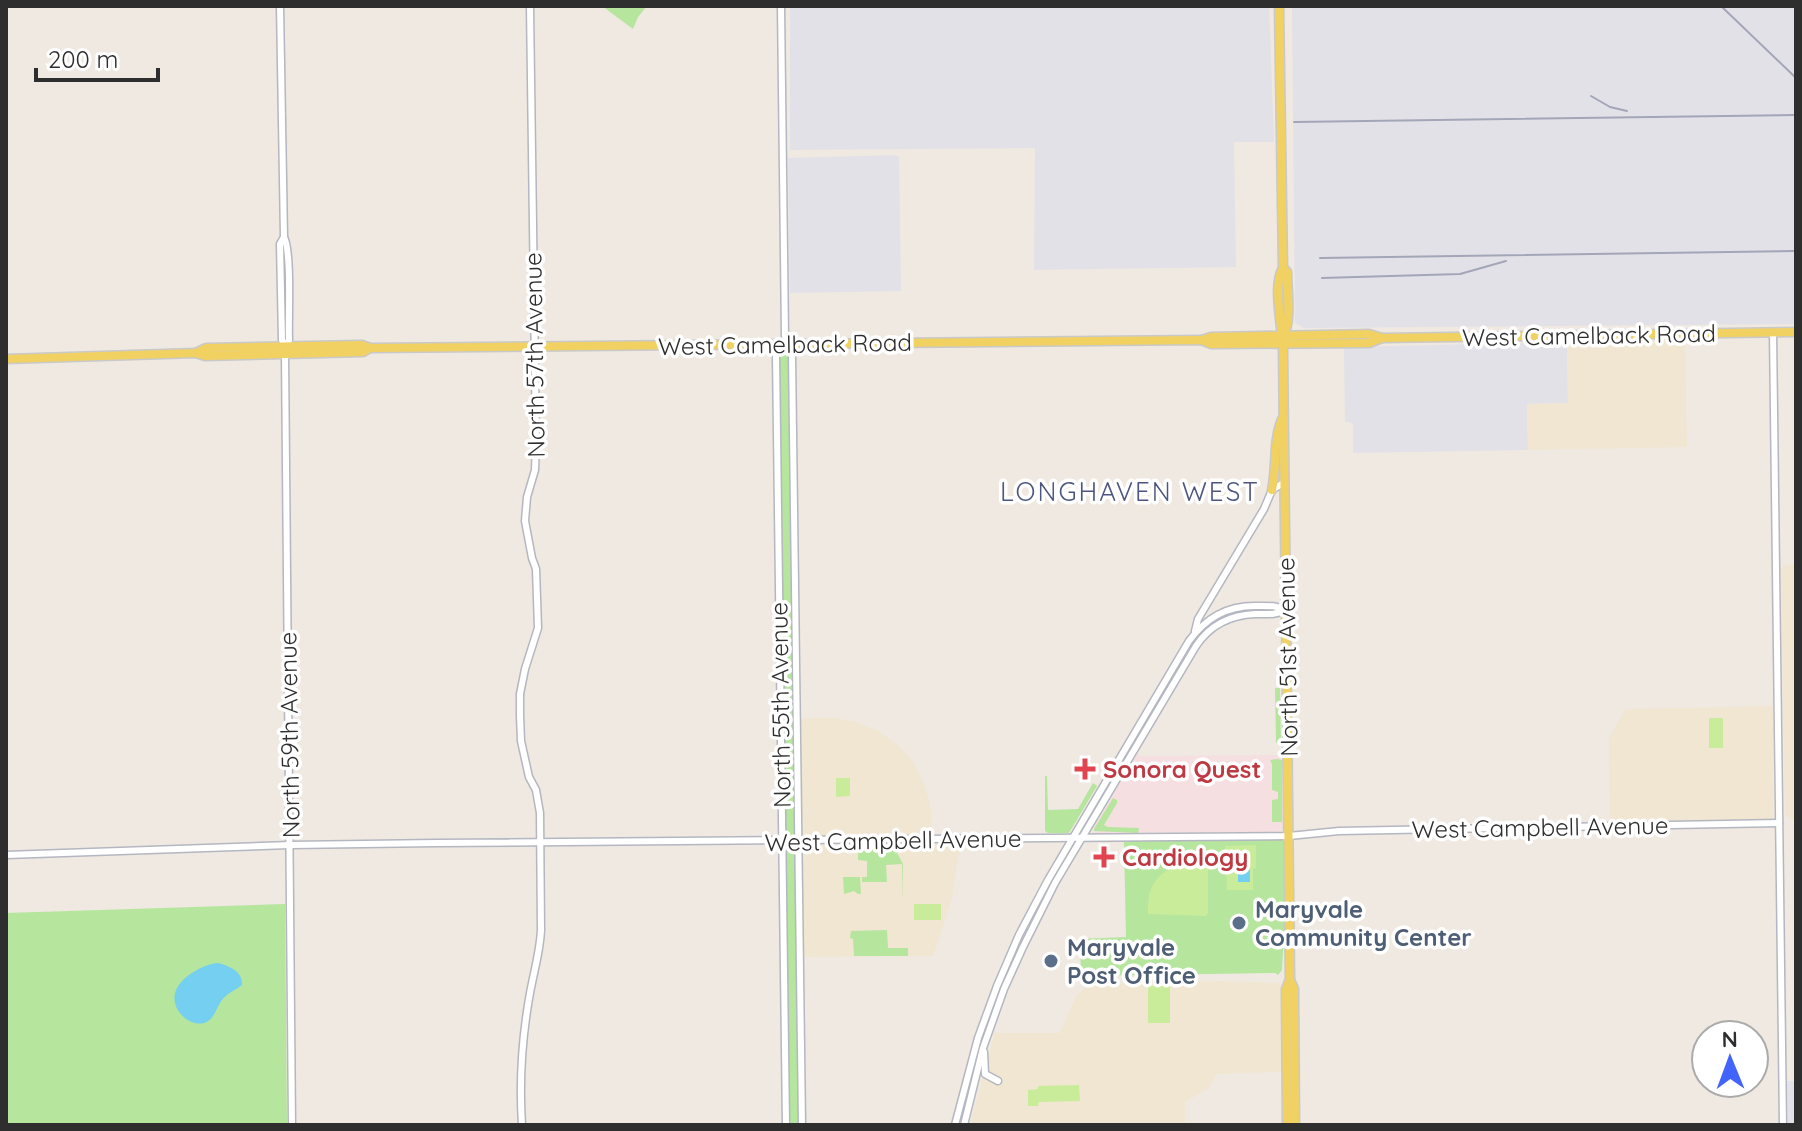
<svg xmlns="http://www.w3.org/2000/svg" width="1802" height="1131" font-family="Quicksand,sans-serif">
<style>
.industrial{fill:#e3e1e8}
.education{fill:#f0e6d1}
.medical{fill:#f5dfe0}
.green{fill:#b6e59e}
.pitch{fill:#c9ec9a}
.water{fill:#75cff0}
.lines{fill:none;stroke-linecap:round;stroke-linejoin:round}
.tertiary-casing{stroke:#b4b7c1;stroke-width:9}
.secondary-casing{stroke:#b4b7c1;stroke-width:9}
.primary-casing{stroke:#c9c9c9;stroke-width:11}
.tertiary{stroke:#fff;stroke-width:6}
.secondary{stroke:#fff;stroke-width:6}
.primary{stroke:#f2d163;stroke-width:8}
.rail{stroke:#a3a6b8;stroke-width:2}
.health-dot{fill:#e0444e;stroke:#fff;stroke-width:3}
.service-dot{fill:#5c6f8a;stroke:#fff;stroke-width:3}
.labels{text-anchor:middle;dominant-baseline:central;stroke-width:7;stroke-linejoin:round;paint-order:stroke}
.street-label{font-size:24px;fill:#2e2e2e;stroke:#fff}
.health-label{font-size:24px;font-weight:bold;fill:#be3a42;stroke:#fff;text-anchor:start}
.service-label{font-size:24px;font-weight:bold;fill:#4e5e75;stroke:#fff;text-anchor:start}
.neighbourhood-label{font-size:26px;letter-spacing:2px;fill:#4d5680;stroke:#fff}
</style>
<rect width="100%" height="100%" fill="#efe9e1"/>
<!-- industrial -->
<g class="industrial">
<path d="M790 6H1269L1274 142H1234L1236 267 1034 270 1035 148 790 150Z"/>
<path d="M1292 6H1796V324L1304 328 1295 323Z"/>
<path d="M895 155 899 157 901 291 790 293 788 158Z"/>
<path d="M1567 342 1568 403 1527 404 1528 450 1353 453V423L1345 422 1344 347Z"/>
<path d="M1787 1081H1796V1125H1788Z"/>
</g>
<!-- education -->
<g class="education">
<path d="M1685 340 1687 447 1528 450 1527 404 1568 403 1567 342Z"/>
<path d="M1796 564V819H1791L1785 815 1781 569 1786 565Z"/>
<path d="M1773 706V819L1675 821 1660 819 1626 820 1619 822H1610L1609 739 1624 711 1628 709Z"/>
<path d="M805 718H836L859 723 878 731 900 747 914 763 925 787 931 810V832L893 836 880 834H856L849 836H802L801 831 800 723 801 720Z"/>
<path d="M960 843 952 898 933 956 803 957 802 849 804 846 822 845 829 847H882L891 844Z"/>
<path d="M1221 981 1278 983 1282 985 1283 1009 1282 1070 1280 1072 1216 1074 1209 1088 1185 1102V1125H970L994 1037 993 1033H1060L1076 996 1086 987 1095 984Z"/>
</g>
<!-- medical -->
<path class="medical" d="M1137 754 1140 756 1282 755 1283 829 1280 832 1095 833 1093 828Z"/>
<!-- green -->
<g class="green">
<path d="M602 6H647L638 17 633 29Z"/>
<path d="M781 351H786L790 353 800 1125H788L779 355Z"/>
<path d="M1275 688H1280L1281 743H1276Z"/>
<path d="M1277 759 1282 760V822H1272V800L1278 799V792L1272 790V764L1270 760Z"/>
<path d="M1045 776H1047L1048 810 1078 809 1093 783 1097 786 1069 833H1048L1045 831Z"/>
<path d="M1113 798 1117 800V803L1104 825 1108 827 1139 828 1138 833 1094 831V829Z"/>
<path d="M1282 840 1284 843 1285 916 1282 970 1278 975 1275 973 1081 976 1080 939 1126 937 1124 841Z"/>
<path d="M896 845 897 853 903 864V901L902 864 886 865 887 882H862V877H867V861L858 860V848H883Z"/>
<path d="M843 877H860L861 894H858L854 891 844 894Z"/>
<path d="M285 904 287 1125H6V913Z"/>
<path d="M887 930 888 948H908V956H854L853 939 850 938 851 931Z"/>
</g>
<!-- pitch -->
<g class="pitch">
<rect x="1709" y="718" width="14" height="30"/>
<path d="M836 778H850V796L836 797Z"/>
<path d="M1256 845V868L1253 869V890H1227L1225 846Z"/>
<path d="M1186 861H1208V913L1206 916 1148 914C1147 882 1158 873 1186 861Z"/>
<rect x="914" y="904" width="27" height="16"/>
<rect x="1148" y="986" width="22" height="37"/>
<path d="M1079 1085 1080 1101 1039 1102 1038 1106H1028V1090L1038 1089V1086Z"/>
</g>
<!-- water -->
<g class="water">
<path d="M1231 852H1250V882H1238V859H1231Z"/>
<path d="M218 963C229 966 243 971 242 985 236 990 227 993 222 1000 217 1006 215 1017 208 1021 191 1033 154 1000 189 975 198 969 206 964 218 963Z"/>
</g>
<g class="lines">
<!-- tertiary casing -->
<g class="tertiary-casing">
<g id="tertiary">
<path d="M781 6 785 336 791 344 792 355 802 1125"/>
<path d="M1773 332 1783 1125"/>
<path d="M781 342 776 356 786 1125"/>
<path d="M1195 631 1198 619 1264 509 1272 490 1285 482"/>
<path d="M6 855 290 845 437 843 1289 836 1339 831 1779 823"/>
<path d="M984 1052 985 1074 998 1081"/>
<path d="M522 1125C519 1080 522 1037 530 993 534 971 540 952 541 930L540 813 536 790 529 777 521 741 520 716V694L525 669 538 628 536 569 532 558 525 521 527 497 535 470 536 443 530 6"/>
<path d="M955 1125 978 1038 997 986 1019 935 1048 880 1189 641C1206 618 1226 606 1255 606 1266 606 1276 605 1286 610"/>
<path d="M964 1125 983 1048 1004 989 1023 947 1055 883 1196 646C1210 625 1231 615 1255 614 1267 614 1276 615 1286 610"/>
</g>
</g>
<!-- secondary casing -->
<g class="secondary-casing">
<g id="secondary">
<path d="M280 6 284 237C292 253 288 318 289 340L285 346"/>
<path d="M284 237 280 244 282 340 285 346V354L292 1125"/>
</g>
</g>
<!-- primary casing -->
<g class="primary-casing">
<g id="primary">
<path d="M1279 6 1283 268C1272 284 1283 331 1283 350L1290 979 1286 989 1287 1125"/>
<path d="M1283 268 1287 272C1287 289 1292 323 1283 336"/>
<path d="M1202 340 1211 337 1369 334 1382 338 1796 332"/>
<path d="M196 353 206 348 362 345 370 348 1201 340 1211 344 1369 343 1382 338"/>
<path d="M6 359 196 353 205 356 363 352 370 348"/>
<path d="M1272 490C1277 467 1273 441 1282 419"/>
<path d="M1290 980 1294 989 1295 1125"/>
</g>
</g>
<!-- tertiary -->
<use href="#tertiary" class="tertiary"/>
<!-- secondary -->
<use href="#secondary" class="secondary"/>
<!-- primary -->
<use href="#primary" class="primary"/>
<!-- rail -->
<g class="rail">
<path d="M1721 6 1796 78"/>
<path d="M1591 96 1610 107 1627 111"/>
<path d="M1294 122 1796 115"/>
<path d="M1320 258 1796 251"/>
<path d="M1322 278 1460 274 1506 261"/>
</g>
</g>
<!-- markers -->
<g class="health-dot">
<path d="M1081 757h8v8h8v8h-8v8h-8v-8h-8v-8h8z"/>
<path d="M1100 845h8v8h8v8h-8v8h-8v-8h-8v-8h8z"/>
</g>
<g class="service-dot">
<circle cx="1239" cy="923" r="8"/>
<circle cx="1051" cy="961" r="8"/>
</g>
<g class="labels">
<!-- street labels -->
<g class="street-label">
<text transform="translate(1589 335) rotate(-1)">West Camelback Road</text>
<text transform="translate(785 344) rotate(-1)">West Camelback Road</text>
<text transform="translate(534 355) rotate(-91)">North 57th Avenue</text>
<text transform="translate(1287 657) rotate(-91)">North 51st Avenue</text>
<text transform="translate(780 705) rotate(-91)">North 55th Avenue</text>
<text transform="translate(289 735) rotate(-91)">North 59th Avenue</text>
<text transform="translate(1540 827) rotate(-1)">West Campbell Avenue</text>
<text transform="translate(893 840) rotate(-1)">West Campbell Avenue</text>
</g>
<!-- health labels -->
<g class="health-label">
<text x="1103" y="769">Sonora Quest</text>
<text x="1122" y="857">Cardiology</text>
</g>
<!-- service labels -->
<g class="service-label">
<text x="1255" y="909">Maryvale<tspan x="1255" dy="28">Community Center</tspan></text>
<text x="1067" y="947">Maryvale<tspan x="1067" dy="28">Post Office</tspan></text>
</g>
<!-- neighbourhood labels -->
<g class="neighbourhood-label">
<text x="1130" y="491">LONGHAVEN WEST</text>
</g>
</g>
<!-- border -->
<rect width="1802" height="1131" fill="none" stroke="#2e2e2e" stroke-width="16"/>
<!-- north arrow -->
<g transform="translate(1730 1059) rotate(359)"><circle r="38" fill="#ffffff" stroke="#ababab" stroke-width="2"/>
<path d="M0-6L14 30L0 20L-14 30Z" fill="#4264fb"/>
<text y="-12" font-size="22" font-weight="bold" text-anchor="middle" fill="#2e2e2e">N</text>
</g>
<!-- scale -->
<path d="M36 68v12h122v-12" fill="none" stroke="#2e2e2e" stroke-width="4"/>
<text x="48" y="68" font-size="24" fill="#2e2e2e" stroke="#ffffff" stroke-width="6" paint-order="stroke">200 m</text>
</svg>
